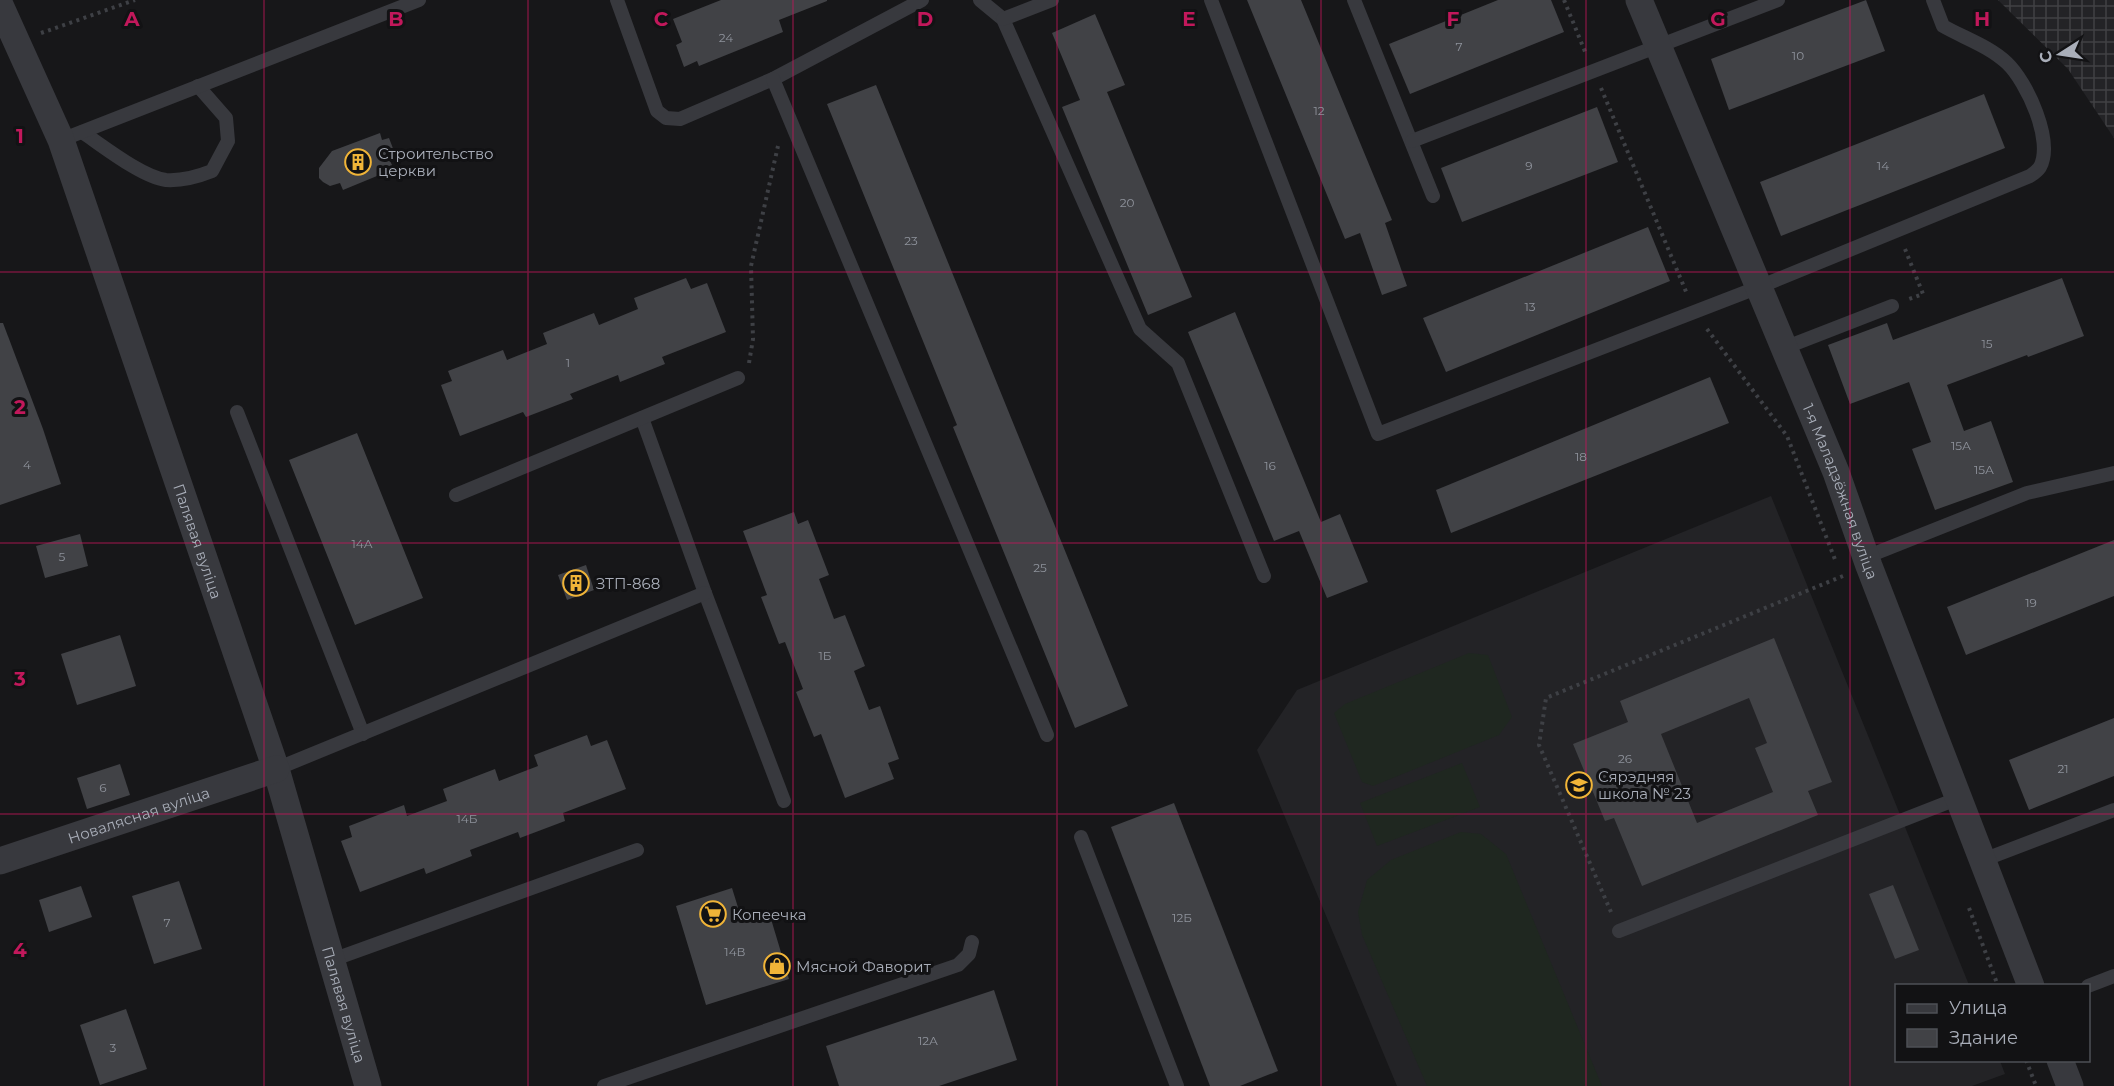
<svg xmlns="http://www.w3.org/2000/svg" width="2114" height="1086" font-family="Montserrat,sans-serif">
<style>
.built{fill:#232326}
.industrial{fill:url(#industrial-grid)}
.garden{fill:#1f2720}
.building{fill:#414246;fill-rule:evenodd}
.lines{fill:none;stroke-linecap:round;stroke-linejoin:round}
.path{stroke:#3e4045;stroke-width:4;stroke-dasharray:3 4.5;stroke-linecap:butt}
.lane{stroke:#38393e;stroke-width:14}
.street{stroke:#38393e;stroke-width:27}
.grid{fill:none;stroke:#c2185b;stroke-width:1.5;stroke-opacity:0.55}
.labels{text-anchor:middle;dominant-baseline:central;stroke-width:6;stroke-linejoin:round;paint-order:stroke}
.number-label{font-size:12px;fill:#8f939c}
.poi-label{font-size:15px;fill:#a9aeb9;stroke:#121214;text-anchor:start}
.street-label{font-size:15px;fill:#a9aeb9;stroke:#121214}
.grid-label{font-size:20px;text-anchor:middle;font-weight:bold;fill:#c2185b;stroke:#121214;stroke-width:6;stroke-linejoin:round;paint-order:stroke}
</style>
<defs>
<pattern id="industrial-grid" width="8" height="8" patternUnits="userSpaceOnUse" patternTransform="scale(1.5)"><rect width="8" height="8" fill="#232326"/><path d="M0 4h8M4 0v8" fill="none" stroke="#404043"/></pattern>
</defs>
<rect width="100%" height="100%" fill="#171719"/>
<!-- built -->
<path class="built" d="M1771 496 1969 985 1896 986V1060L2000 1061 2005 1074 1972 1086H1397L1257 750 1297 690Z"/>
<!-- industrial -->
<path class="industrial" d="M1998 0H2114V138L2068 69Z"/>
<!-- garden -->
<g class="garden">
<path d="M1469 653 1488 655 1512 717 1499 735 1373 786 1362 782 1334 713 1345 704Z"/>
<path d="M1462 763 1480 807 1377 846 1360 803Z"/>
<path d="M1461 832 1481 834 1506 854 1602 1086H1427L1362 935 1358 912 1367 880 1391 860Z"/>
</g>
<!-- building -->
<g class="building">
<path d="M721 0H827V1L779 20 783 32 699 66 697 61 684 67 676 45 682 42 673 19Z"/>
<path d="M1247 0H1301L1392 220 1385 223 1407 286 1382 295 1360 233 1345 239Z"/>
<path d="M1498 0H1551L1564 32 1410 94 1389 44Z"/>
<path d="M1866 0 1885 51 1729 110 1711 59Z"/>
<path d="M1095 14 1125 85 1107 92 1192 297 1148 315 1062 107 1080 100 1052 33Z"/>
<path d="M876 85 1128 706 1075 728 953 427 957 425 827 104Z"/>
<path d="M1984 94 2005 148 1781 236 1760 182Z"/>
<path d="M1597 107 1618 162 1462 222 1441 168Z"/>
<path d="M380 133 382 140 389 138 397 159 390 161 394 169 343 190 340 183 330 186 323 182 319 178V168L332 151Z"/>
<path d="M1648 227 1670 281 1446 372 1423 318Z"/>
<path d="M686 278 691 289 707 283 726 332 662 357 665 364 620 382 618 375 570 394 573 399 526 417 523 412 460 436 441 385 452 381 448 371 503 350 507 360 547 344 543 333 594 313 599 325 638 309 634 298Z"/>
<path d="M2062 278 2084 336 2028 357 2027 355 1947 385 1964 431 1991 421 2013 482 1935 510 1912 449 1931 442 1909 382 1850 404 1828 345 1887 323 1893 340Z"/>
<path d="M1235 312 1321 522 1340 514 1368 582 1327 598 1299 531 1274 541 1188 332Z"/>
<path d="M0 323H3L43 429 61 484 0 505Z"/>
<path d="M1710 377 1729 423 1451 533 1436 490Z"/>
<path d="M357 433 423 598 355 625 289 460Z"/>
<path d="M794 512 798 524 808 520 829 575 819 579 834 619 845 615 865 666 854 671 869 710 880 706 899 759 888 763 894 779 845 798 821 734 814 737 796 692 803 689 785 642 779 644 761 597 767 595 743 531Z"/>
<path d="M80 534 88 566 45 578 36 546Z"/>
<path d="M2114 540V596L1966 655 1947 607Z"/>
<path d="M586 565 594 590 567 600 558 575Z"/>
<path d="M120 635 136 686 77 705 61 654Z"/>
<path d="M1774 638 1832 782 1808 791 1818 815 1642 886 1614 818 1605 821 1573 744 1628 722 1620 701ZM1749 698 1767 743 1755 748 1773 792 1697 823 1661 734Z"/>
<path d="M2114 718V776L2029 810 2009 760Z"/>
<path d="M587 735 591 746 607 740 626 789 563 813 565 821 520 838 518 832 470 850 472 856 426 874 424 868 360 892 341 841 352 837 349 826 404 805 407 816 447 801 443 789 495 769 499 781 538 766 534 755Z"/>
<path d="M120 764 130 795 87 809 77 778Z"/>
<path d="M1174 803 1278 1071 1240 1086H1210L1111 827Z"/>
<path d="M179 881 202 949 154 964 132 896Z"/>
<path d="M1893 885 1919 950 1895 959 1869 894Z"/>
<path d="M81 886 92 917 49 932 39 900Z"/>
<path d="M732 888 741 917 768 909 789 979 706 1005 676 906Z"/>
<path d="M994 990 1017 1060 939 1086H839L826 1046Z"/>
<path d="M126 1009 147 1069 100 1085 80 1025Z"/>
</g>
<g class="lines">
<!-- path -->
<g class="path">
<path d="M1564 0 1586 54"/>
<path d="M41 33 135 0"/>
<path d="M1601 88 1687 294"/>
<path d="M1905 249 1923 294 1909 299"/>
<path d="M1707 329 1787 436 1836 562"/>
<path d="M749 363 753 339 751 266 778 146"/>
<path d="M1969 908 1998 986"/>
<path d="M1611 912 1539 745 1546 698 1843 576"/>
<path d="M2026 1060 2036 1086"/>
</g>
<!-- lane -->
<g class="lane">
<path d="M617 0 657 111 666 118 680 119 773 79 922 0"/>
<path d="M980 0 1003 19 1140 329 1178 363 1264 576"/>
<path d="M1211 0 1378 434 1759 287 2030 176C2033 174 2038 170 2040 167 2054 141 2027 82 2007 63 1989 46 1964 38 1943 26L1933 0"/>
<path d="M1354 0 1433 196"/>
<path d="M1003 19 1052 0"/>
<path d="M773 79 1047 735"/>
<path d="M82 132C103 146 142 177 166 180 183 181 197 177 212 171L228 141 226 118 198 86"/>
<path d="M61 140 419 0"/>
<path d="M1412 141 1778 0"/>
<path d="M1784 348 1892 306"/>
<path d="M237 412 363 734"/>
<path d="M642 418 705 593 784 801"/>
<path d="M456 495 738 378"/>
<path d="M1866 557 2027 493 2114 473"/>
<path d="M276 769 705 593"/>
<path d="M1081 837 1177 1086"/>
<path d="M1983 860 2114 810"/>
<path d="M1619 931 1959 798"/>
<path d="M332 960 637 850"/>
<path d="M2088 986 2114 976"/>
<path d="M604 1086 958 965 969 954 972 942"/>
</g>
<!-- street -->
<g class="street">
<path id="s1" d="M1639 0 1836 472 1869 566 2031 986"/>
<path id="s2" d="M0 5 61 140 276 769 368 1086"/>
<path id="s3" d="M0 861 276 769"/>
<path d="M2060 1060 2070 1086"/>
</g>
</g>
<!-- grid -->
<path class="grid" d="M264 0V1086M528 0V1086M793 0V1086M1057 0V1086M1321 0V1086M1586 0V1086M1850 0V1086M0 272H2114M0 543H2114M0 814H2114"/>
<!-- icons -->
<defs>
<g id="building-ring" transform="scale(1.35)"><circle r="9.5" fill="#121214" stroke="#f0b438" stroke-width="1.5"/><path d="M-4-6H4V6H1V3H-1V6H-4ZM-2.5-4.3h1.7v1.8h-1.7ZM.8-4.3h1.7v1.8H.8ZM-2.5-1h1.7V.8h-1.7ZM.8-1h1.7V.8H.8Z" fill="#f0b438"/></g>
<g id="school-ring" transform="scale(1.35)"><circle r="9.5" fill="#121214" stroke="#f0b438" stroke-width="1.5"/><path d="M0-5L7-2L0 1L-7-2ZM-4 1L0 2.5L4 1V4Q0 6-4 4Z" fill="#f0b438"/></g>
<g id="supermarket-ring" transform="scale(1.35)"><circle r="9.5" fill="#121214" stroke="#f0b438" stroke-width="1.5"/><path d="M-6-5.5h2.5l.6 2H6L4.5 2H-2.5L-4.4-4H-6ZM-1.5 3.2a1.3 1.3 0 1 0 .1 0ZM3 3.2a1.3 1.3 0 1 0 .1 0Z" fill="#f0b438"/></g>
<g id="shop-ring" transform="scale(1.35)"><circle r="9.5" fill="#121214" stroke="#f0b438" stroke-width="1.5"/><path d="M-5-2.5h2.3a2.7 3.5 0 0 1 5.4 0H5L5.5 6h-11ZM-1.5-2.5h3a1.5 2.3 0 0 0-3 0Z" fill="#f0b438"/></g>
</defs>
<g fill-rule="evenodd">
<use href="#building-ring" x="358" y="162"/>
<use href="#building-ring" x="576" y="583"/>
<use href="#school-ring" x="1579" y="785"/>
<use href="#supermarket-ring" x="713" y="914"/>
<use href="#shop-ring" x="777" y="966"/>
</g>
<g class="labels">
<!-- number labels -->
<g class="number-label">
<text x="726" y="37">24</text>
<text x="1459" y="46">7</text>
<text x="1798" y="55">10</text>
<text x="1319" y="110">12</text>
<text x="1529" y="165">9</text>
<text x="1883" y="165">14</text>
<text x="1127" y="202">20</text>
<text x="911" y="240">23</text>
<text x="1530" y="306">13</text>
<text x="1987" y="343">15</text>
<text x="568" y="362">1</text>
<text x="1961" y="445">15А</text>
<text x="1581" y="456">18</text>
<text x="27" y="464">4</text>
<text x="1270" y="465">16</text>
<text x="1984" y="469">15А</text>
<text x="362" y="543">14А</text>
<text x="62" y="556">5</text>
<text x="1040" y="567">25</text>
<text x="2031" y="602">19</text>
<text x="825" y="655">1Б</text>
<text x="1625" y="758">26</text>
<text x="2063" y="768">21</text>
<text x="103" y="787">6</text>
<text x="467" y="818">14Б</text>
<text x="1182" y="917">12Б</text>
<text x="167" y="922">7</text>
<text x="735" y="951">14В</text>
<text x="928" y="1040">12А</text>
<text x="113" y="1047">3</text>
</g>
<!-- poi labels -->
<g class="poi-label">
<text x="378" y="153">Строительство<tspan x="378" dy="17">церкви</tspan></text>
<text x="596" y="583">ЗТП-868</text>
<text x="1598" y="776">Сярэдняя<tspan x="1598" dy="17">школа № 23</tspan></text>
<text x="732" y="914">Копеечка</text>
<text x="796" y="966">Мясной Фаворит</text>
</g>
<!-- street labels -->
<g class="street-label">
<text stroke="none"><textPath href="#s1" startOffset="531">1-я Маладзёжная вуліца</textPath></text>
<text stroke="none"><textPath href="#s2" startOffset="572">Палявая вуліца</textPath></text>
<text stroke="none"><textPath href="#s3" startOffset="146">Новалясная вуліца</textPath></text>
<text stroke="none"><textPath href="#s2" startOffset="1058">Палявая вуліца</textPath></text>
</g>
</g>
<g class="grid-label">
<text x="132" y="26">A</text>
<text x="396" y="26">B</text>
<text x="661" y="26">C</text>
<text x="925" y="26">D</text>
<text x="1189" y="26">E</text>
<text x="1453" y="26">F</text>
<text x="1718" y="26">G</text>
<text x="1982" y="26">H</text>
<text x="20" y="143">1</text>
<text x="20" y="414">2</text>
<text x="20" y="686">3</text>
<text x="20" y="957">4</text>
</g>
<!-- legend -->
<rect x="1895" y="984" width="195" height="78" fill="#121214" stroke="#4e5056" stroke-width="1.5"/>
<rect x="1907" y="1004" width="30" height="9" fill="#38393e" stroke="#4e5056" stroke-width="1.5"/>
<text x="1949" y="1014" font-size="18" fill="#a9aeb9">Улица</text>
<rect x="1907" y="1029" width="30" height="18" fill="#414246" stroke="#4e5056" stroke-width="1.5"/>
<text x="1949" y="1044" font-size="18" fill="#a9aeb9">Здание</text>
<!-- north arrow -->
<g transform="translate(2060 54) rotate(258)" stroke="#121214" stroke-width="4.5" paint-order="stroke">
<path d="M0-4.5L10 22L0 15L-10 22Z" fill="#a9aeb9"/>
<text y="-9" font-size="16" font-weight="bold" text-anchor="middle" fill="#a9aeb9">С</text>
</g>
</svg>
